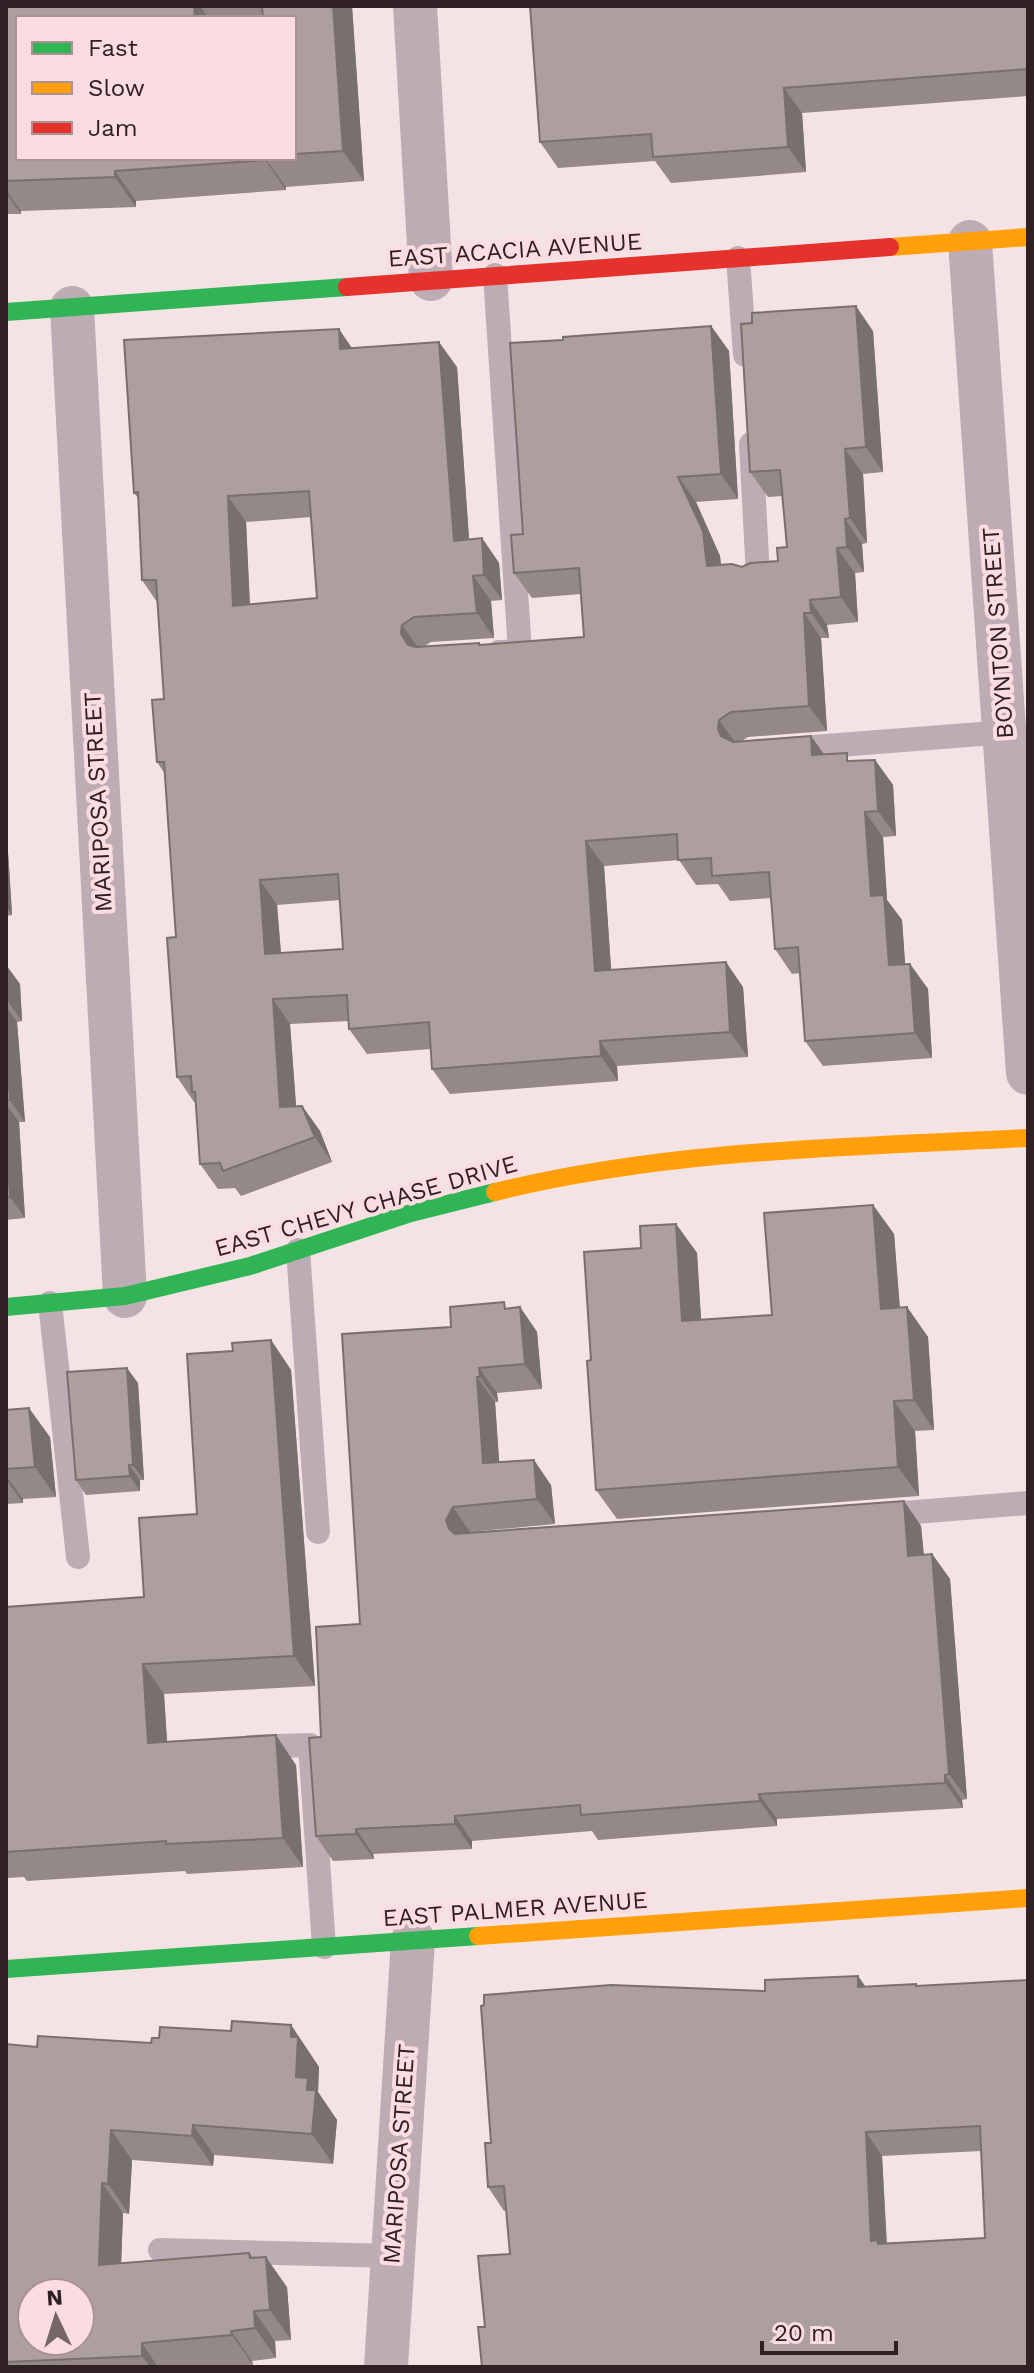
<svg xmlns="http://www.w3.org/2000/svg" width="1034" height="2373" font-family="'Work Sans',sans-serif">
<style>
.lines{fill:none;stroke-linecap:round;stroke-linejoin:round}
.lane{stroke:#beacb5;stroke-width:24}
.street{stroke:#beacb5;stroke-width:44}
.fast{stroke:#30b455;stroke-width:18}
.slow{stroke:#ff9f0a;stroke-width:18}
.jam{stroke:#e5322d;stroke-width:18}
.wall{fill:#948988;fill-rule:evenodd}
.shaded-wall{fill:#786f6f}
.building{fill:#ac9f9e;stroke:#786f6f;stroke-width:2;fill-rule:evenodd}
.labels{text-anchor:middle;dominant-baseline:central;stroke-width:8;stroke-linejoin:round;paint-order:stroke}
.street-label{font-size:24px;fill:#2f2123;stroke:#fbdce0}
</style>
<rect width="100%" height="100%" fill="#f4e3e5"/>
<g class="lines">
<!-- lane -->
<g class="lane">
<path d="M738 258 745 355"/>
<path d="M495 275 520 651 499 652"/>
<path d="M751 444 758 577"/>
<path d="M788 749 1006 732"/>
<path d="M298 1250 318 1532"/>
<path d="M50 1303 78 1557"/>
<path d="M879 1515 1028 1503"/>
<path d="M250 1747 310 1745 324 1947"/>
<path d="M160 2250 393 2256"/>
</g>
<!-- street -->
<g class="street">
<path d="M415 6 431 279"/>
<path d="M970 242 1028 1073"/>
<path d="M72 308 125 1296"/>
<path d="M386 2367 413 1940"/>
</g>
<!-- fast -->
<g class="fast">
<path d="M6 312 347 287"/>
<path d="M6 1307 125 1296 250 1266 411 1213 495 1192"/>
<path d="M6 1969 478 1936"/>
</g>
<!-- slow -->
<g class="slow">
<path d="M890 247 1028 237"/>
<path d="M495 1192C669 1149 850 1147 1028 1138"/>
<path d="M478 1936 1028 1898"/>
</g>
<!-- jam -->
<path class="jam" d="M347 287 890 247"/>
</g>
<!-- wall -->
<g class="wall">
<path d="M6 6H352L364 181 286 187V190L136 201V207L21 211V214H6ZM18 18H294V158H18Z"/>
<path d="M1028 6V96L802 113 806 172 671 183 655 161 558 168 540 142Z"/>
<path d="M711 326 729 351 738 499 696 502 720 556 721 565 742 567 778 561 787 547 783 496 768 497 750 472 873 331 883 472 863 474 867 543 862 544 864 572 855 573 858 622 827 625 829 638H821L827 731 748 737 742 741 824 754 853 761 875 760 893 785 896 836 883 837 887 900 902 920 905 964H910L928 989 932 1058 823 1066 805 1041 800 973 792 974 775 949 771 898 730 901 718 884 696 885 679 860 604 866 611 970 743 987 748 1057 617 1066 618 1081 450 1094 432 1069 431 1049 367 1054 349 1029V1021L290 1024 296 1107 302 1106 320 1131 332 1162 241 1196 235 1188 218 1189 200 1164 196 1102H194L177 1077 176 937 165 774 157 762 164 699 157 602 142 580 138 498 134 493 352 348 457 367 469 540 482 538 499 563 502 600 491 601 494 638 431 642 425 646 479 643 481 645 584 637 581 594 532 598 514 573 563 340ZM311 517 317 598 250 605 246 522ZM340 900 343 949 281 953 277 905Z"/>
<path d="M6 820 12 915 6 916Z"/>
<path d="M6 965 20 984 22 1021 17 1022 25 1122H19L25 1218 6 1220Z"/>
<path d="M873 1205 894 1234 900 1307H907L928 1337 934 1430 915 1431 919 1496 617 1519 596 1490 641 1248 676 1224 697 1253 701 1320 772 1315Z"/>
<path d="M520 1307 537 1332 542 1389 497 1393 498 1402H495L499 1462 551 1485 555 1524 470 1532 904 1501 921 1526 924 1555 932 1554 950 1579 967 1799 962 1800 963 1808 777 1819V1826L598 1840 592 1831 472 1841V1849L373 1854 374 1859 333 1861 316 1836 321 1737 360 1624 451 1327 509 1308Z"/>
<path d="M271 1340 291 1370 315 1686 164 1694 167 1742 296 1765 303 1867 187 1874 185 1871 27 1881 24 1877 6 1878V1607L144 1597 197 1514 233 1351Z"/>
<path d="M138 1383 144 1480H140V1491L86 1495 76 1480Z"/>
<path d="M6 1410 50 1437 56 1497 23 1499V1503L6 1504 7 1519H6Z"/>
<path d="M858 1976 865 1986H918L1028 1980V2367L485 2327 510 2254 506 2210 504 2211 488 2187 491 2143 765 1991ZM981 2151 985 2238 887 2243 882 2156Z"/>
<path d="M291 2025 319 2067 318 2092 337 2120 333 2164 214 2155 213 2166 132 2160 129 2214 123 2213 121 2264 249 2253 253 2258 287 2287 291 2340 275 2341 276 2358 252 2361 253 2365 233 2367H6V2044L37 2047 151 2043 159 2038Z"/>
</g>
<!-- shaded-wall -->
<g class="shaded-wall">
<path d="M194 6H200L208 18H195Z"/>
<path d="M333 6H352L364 181 343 151Z"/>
<path d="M784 88 802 113 806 172 788 147Z"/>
<path d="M265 158 286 187V190L265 160Z"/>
<path d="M115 171 136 201V207L115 177Z"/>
<path d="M6 190 21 211V214L6 193Z"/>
<path d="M856 306 873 331 883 472 866 447Z"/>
<path d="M711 326 729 351 738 499 721 474Z"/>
<path d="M339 329 356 354 340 349Z"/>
<path d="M439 342 457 367 471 566 454 541Z"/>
<path d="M845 449 863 474 867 543 850 518Z"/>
<path d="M678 477 696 502 720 556 724 591 707 566Z"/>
<path d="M228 496 246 522 251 631 233 606Z"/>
<path d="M845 519 862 544 864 572 847 547Z"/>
<path d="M482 538 499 563 502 600 484 575Z"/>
<path d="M837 548 855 573 858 622 841 597Z"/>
<path d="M473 576 491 601 494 638 477 613Z"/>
<path d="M810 600 827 625 829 638 811 613Z"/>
<path d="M804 613 821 638 827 731 809 706Z"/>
<path d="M402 625 420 650 418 659 401 634Z"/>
<path d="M719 720 737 745 721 736 718 729Z"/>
<path d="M811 736 829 761 812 755Z"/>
<path d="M875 760 893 785 896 836 878 811Z"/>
<path d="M865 812 883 837 887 900 902 920 907 990 889 965 871 896Z"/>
<path d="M6 820 12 915 6 907Z"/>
<path d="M586 841 604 866 613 996 595 971Z"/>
<path d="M260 880 277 905 283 979 265 954Z"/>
<path d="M726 962 743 987 748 1057 730 1032Z"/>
<path d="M910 964 928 989 932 1058 915 1033Z"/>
<path d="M6 965 20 984 22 1021 7 1000Z"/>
<path d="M273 999 290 1024 298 1132 280 1107Z"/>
<path d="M6 1006 17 1022 25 1122 10 1100 6 1052Z"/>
<path d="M600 1041 617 1066 618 1081 601 1056Z"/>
<path d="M6 1104 19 1122 25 1218 10 1197 6 1133Z"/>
<path d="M302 1106 320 1131 332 1162 315 1137Z"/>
<path d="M873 1205 894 1234 902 1338 881 1309Z"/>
<path d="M676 1224 697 1253 703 1351 682 1321Z"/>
<path d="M520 1307 537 1332 542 1389 525 1364Z"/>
<path d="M907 1307 928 1337 934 1430 914 1400Z"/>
<path d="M271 1340 291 1370 315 1686 294 1656Z"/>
<path d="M127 1368 138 1383 144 1480 133 1465Z"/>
<path d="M479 1368 497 1393 498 1402 480 1377Z"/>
<path d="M477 1377 495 1402 501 1488 483 1463Z"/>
<path d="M894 1401 915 1431 919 1496 898 1467Z"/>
<path d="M29 1408 50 1437 56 1497 35 1467Z"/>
<path d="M534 1460 551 1485 555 1524 537 1499Z"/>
<path d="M129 1465 140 1480V1491L130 1476Z"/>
<path d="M6 1476 23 1499V1503L6 1479Z"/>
<path d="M904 1501 921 1526 926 1581 908 1556Z"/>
<path d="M453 1507 470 1532 463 1545 449 1529 446 1520Z"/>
<path d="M932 1554 950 1579 967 1799 949 1774Z"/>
<path d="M143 1664 164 1694 169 1773 148 1743Z"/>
<path d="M276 1735 296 1765 303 1867 283 1838Z"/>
<path d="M945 1775 962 1800 963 1808 945 1783Z"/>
<path d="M759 1794 777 1819V1826L760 1801Z"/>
<path d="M455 1816 472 1841V1849L455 1824Z"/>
<path d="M356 1829 373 1854 374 1859 356 1834Z"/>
<path d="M858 1976 874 1999 858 1987Z"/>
<path d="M291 2025 319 2067 318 2092 337 2120 333 2164 312 2134 296 2077 291 2037Z"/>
<path d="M193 2125 214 2155 213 2166 192 2136Z"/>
<path d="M111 2130 132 2160 129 2214 108 2184Z"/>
<path d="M866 2132 882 2156 887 2254 871 2241Z"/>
<path d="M102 2183 123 2213 120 2295 99 2265Z"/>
<path d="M249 2253 268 2280 266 2257 287 2287 291 2340 270 2310 250 2258Z"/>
<path d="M254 2311 275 2341 276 2358 255 2328Z"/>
<path d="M231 2331 252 2361 253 2365 232 2335Z"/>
<path d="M142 2343 158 2367H150L142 2356Z"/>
</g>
<!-- building -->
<g class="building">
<path d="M6 6H194L195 18H18V158H265V160L115 171V177L6 181Z"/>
<path d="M262 6H333L343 151 294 154V18H263Z"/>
<path d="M530 6H1028V69L784 88 788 147 653 157 651 134 540 142Z"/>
<path d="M856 306 866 447 845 449 850 518 845 519 847 547 837 548 841 597 810 600 811 613H804L809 706 731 712 719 720 718 729 721 736 733 742 811 736 812 755 847 753V761L875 760 878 811 865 812 871 896 884 895 889 965 910 964 915 1033 805 1041 798 947 775 949 769 872 712 876 711 858 678 860 677 834 586 841 595 971 726 962 730 1032 600 1041 601 1056 432 1069 429 1022 349 1029 347 995 273 999 280 1107 302 1106 315 1137 223 1171 220 1163 200 1164 195 1092H192L191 1076 177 1077 167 938 176 937 164 762H157L152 700 164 699 156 580H142L138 492 134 493 124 340 339 329 340 349 439 342 454 541 482 538 484 575 473 576 477 613 414 617 402 625 401 634 408 645 416 647 479 643V645L584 637 579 568 514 573 511 535 523 534 510 343 563 340V337L711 326 721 474 678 477 703 531 707 566 732 564 742 567 750 563 778 561 777 548 787 547 780 470 750 472 741 324 752 323V313ZM309 491 317 598 233 606 228 496ZM338 874 343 949 265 954 260 880Z"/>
<path d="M6 1052 10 1100 6 1101Z"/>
<path d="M6 1133 10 1197H6Z"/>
<path d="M873 1205 881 1309 907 1307 914 1400 894 1401 898 1467 596 1490 587 1361 591 1360 584 1252 641 1248 640 1226 676 1224 682 1321 772 1315 764 1213Z"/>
<path d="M504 1302 505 1309 520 1307 525 1364 479 1368 480 1377H477L483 1463 534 1460 537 1499 453 1507 446 1520 449 1529 455 1534 904 1501 908 1556 932 1554 949 1774 945 1775V1783L759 1794 760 1801 581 1815 580 1805 455 1816V1824L356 1829V1834L316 1836 309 1738 321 1737 316 1627 360 1624 342 1334 451 1327 450 1307Z"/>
<path d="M271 1340 294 1656 143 1664 148 1743 276 1735 283 1838 166 1844V1841L6 1852V1607L144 1597 139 1518 197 1514 187 1354 233 1351 232 1343Z"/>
<path d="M127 1368 133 1465H129L130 1476 76 1480 67 1372Z"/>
<path d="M29 1408 35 1467 6 1469V1410Z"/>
<path d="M858 1976V1987L916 1984V1986L1028 1980V2367H482L478 2327H485L478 2256 510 2254 504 2186 488 2187 485 2143H491L481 2006 484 2005V1995L611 1985 765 1991V1980ZM980 2126 985 2238 878 2244 877 2240 871 2241 866 2132Z"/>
<path d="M232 2021 291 2025V2037H298L296 2077 308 2078 307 2090H316L312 2134 193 2125 192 2136 111 2130 108 2184 102 2183 99 2265 249 2253 250 2258 266 2257 270 2310 254 2311 255 2328 231 2331 232 2335 142 2343V2356L6 2362V2044L37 2047 38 2036 151 2043 152 2038H159L160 2027 231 2031ZM32 2293H80V2341H32Z"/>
</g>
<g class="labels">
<!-- street labels -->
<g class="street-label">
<text transform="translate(515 250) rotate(-4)">EAST ACACIA AVENUE</text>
<text transform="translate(998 633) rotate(-94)">BOYNTON STREET</text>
<text transform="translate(98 802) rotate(-93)">MARIPOSA STREET</text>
<text transform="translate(366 1206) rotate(-16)">EAST CHEVY CHASE DRIVE</text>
<text transform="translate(515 1909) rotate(-4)">EAST PALMER AVENUE</text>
<text transform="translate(399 2154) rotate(-86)">MARIPOSA STREET</text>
</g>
</g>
<!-- border -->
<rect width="1034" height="2373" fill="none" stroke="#2f2123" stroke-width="16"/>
<!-- legend -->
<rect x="16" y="16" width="280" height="144" fill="#fbdce0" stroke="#a99194" stroke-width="2"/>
<rect x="32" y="42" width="40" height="12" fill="#30b455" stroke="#a99194" stroke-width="2"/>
<text x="88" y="56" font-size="24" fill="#2f2123">Fast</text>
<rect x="32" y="82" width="40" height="12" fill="#ff9f0a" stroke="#a99194" stroke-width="2"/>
<text x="88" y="96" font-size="24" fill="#2f2123">Slow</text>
<rect x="32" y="122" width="40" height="12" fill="#e5322d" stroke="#a99194" stroke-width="2"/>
<text x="88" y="136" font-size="24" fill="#2f2123">Jam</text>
<!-- north arrow -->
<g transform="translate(56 2317) rotate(356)"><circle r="38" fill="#fbdce0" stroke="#a99194" stroke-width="2"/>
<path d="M0-6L14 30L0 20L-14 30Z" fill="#746567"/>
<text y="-12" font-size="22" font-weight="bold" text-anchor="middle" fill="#2f2123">N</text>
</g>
<!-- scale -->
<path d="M762 2341v12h134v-12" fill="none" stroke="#2f2123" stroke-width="4"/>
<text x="774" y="2341" font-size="24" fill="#2f2123" stroke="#fbdce0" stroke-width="6" paint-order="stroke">20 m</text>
</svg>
